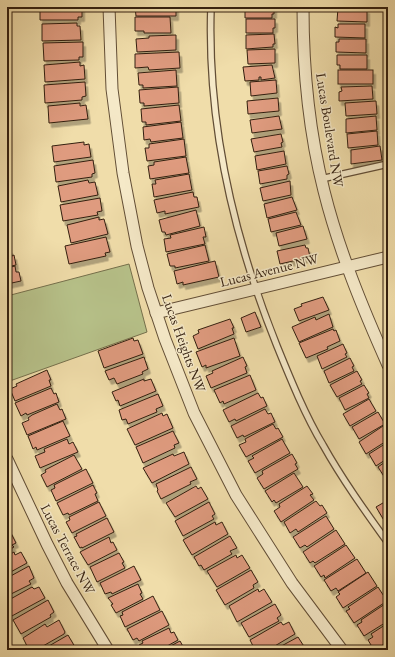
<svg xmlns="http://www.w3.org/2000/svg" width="395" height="657" font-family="'EB Garamond',serif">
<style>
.green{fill:#b7c28a;stroke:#75704c}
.building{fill:#df9b7f;stroke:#331f0f;filter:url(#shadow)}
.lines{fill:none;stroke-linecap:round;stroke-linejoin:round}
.service-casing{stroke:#624e36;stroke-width:8}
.minor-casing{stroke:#624e36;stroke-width:13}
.service{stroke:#f5e9c8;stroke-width:5.5}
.minor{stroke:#f5e9c8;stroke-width:11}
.labels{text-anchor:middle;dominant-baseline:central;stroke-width:3;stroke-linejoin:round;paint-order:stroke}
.street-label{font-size:14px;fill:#331f0f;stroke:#f5e9c8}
</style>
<defs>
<filter id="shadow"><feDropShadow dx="2.5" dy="4.5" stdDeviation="0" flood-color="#0004"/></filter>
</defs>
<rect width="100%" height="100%" fill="#f0ddaa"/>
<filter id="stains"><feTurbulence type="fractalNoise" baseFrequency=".005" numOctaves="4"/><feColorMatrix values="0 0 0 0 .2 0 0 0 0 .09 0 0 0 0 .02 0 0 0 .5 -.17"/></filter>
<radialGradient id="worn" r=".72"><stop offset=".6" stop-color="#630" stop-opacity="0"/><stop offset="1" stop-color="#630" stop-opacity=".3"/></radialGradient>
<!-- green -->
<path class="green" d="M129 264 147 332 7 382V296Z"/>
<!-- building -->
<g class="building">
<path d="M40 7H82V17H78V20H40Z"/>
<path d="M135 7H176V16H136Z"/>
<path d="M245 7H274V14H272V18H245Z"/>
<path d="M338 8 367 9V22L337 21Z"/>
<path d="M135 17H170L171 33H144V31H135Z"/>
<path d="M246 19H275V28H273V33H246Z"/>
<path d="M77 23V26H80L81 40 42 41V24Z"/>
<path d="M338 24H365V38L335 37V27L338 28Z"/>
<path d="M274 34 275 44H273V47L246 49V35Z"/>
<path d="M176 35V50L137 52 136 39 149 38V36Z"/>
<path d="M339 39H366V53L336 52V42H339Z"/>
<path d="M83 42V57H79V60L44 61 43 43Z"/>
<path d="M275 49V63L248 64 247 50Z"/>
<path d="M179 52 180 68 149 70 148 67 135 68V54Z"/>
<path d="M337 55H367V69H340V65H337Z"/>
<path d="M80 62V66L84 65 85 79 45 82 44 65Z"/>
<path d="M272 65 275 78 261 80V77H259V80L245 81 243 67Z"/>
<path d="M176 70 177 86 143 88V85H139L138 73Z"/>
<rect x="338" y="70" width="35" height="14"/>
<path d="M276 80 277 93 251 96 250 82Z"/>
<path d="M85 82 86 96 82 97V100L45 103 44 85Z"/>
<path d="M372 86 373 99 339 101V92L342 91 341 87Z"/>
<path d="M178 87 179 103 144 106V103H140L139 90Z"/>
<path d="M278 98 279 111 248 114 247 101Z"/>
<path d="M376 101 377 114 346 116 345 103Z"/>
<path d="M80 103V106L86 105 88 119 49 123 48 106Z"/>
<path d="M179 105 181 121 146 125V122H142L141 109Z"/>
<path d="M279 116 282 129 252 133 250 120Z"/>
<path d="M376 116 377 130 346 133V119Z"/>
<path d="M181 122 183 138 151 142 150 139 144 140 143 127Z"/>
<path d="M377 131 378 145 348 148 347 134Z"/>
<path d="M281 134 283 142 281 143 282 147 254 152 251 139Z"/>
<path d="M184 139 186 156 147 161 145 148H149V144Z"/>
<path d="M84 142V145L89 144 91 157 54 162 52 146Z"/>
<path d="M380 146 382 160 351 164V150Z"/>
<path d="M284 151 286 164 257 170 255 156Z"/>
<path d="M186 157 189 173 150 179 148 166 154 165V162Z"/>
<path d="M93 160 95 173 92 174V177L56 182 54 166Z"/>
<path d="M287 166 289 174 287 175V179L260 184 258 171Z"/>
<path d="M189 174 192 190 154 197 152 184H156L155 180Z"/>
<path d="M88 180 89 183 95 182 98 195 61 202 58 186Z"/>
<path d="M290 181 291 195 263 201 260 188Z"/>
<path d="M193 192 194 197H197L199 207 165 214V211L157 213 154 200Z"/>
<path d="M292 197 297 210 267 218 264 204Z"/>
<path d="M100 198 102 211 97 212 98 215 63 221 60 205Z"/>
<path d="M196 210 200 226 166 235 165 232H162L159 220Z"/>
<path d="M296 212 301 225 271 232 268 219Z"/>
<path d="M99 217V220L104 219 108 234 71 243 67 225Z"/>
<path d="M303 226 307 239 279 246 276 233Z"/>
<path d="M204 227 206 237H203L205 244 166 252 164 239 171 238 170 235Z"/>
<path d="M106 237 110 252 105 253 106 256 69 264 65 246Z"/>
<path d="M205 245 209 261 175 268V266H170L167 254Z"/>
<path d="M305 245 306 248H308L310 257 280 264 277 251Z"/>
<path d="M10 249 12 256 14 255 16 265 7 267V250Z"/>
<path d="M215 261 219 277 183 285V282L177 284 174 271Z"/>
<path d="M15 266 16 272H19L21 281 7 284V268Z"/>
<path d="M323 297 329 310 299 321 294 309 302 306 301 304Z"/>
<path d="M255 312 261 327 246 332 241 318Z"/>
<path d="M329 314 333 327 299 342 292 327 315 317 316 320Z"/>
<path d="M230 319 234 328H232L234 334 198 349 193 336 199 333 198 330Z"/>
<path d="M333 329 334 331 336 330 340 341 327 347 328 349 306 358 299 343Z"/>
<path d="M133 338 134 341 138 340 143 354 104 368 98 351Z"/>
<path d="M234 338 240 356 206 368V365L202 367 196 352Z"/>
<path d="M343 344 347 353 345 354 347 357 322 369 317 356Z"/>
<path d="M144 357 148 369 142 372 143 374 117 384 114 378 109 380 105 371Z"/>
<path d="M243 357 247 366 245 367 247 373 211 388 206 376 213 373 212 371Z"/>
<path d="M350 358 354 366 352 367 354 371 329 383 324 371Z"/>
<path d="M47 370 51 380H49L51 386 15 401 10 389 17 386 16 384Z"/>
<path d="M357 371 362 380 360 381 362 384 337 397 330 385Z"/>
<path d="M250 375 256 390 224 404 223 401 220 403 214 390Z"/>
<path d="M144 379V381L151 379 156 391 120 406 118 400 116 401 112 392Z"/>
<path d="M364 385 369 393 367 394 369 398 345 410 339 398Z"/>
<path d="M51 388 54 394 56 393 59 402 27 415 26 413 21 416 15 403Z"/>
<path d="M258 393 261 398 263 397 267 406 236 421 235 419 229 422 223 410Z"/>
<path d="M158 394 163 406 156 409 157 412 128 424 126 419 122 420 119 410Z"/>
<path d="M369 399 376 411 350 426 343 414Z"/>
<path d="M57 404 60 410 62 409 66 419 27 435 22 423 29 420 28 418 32 415Z"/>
<path d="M265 409 268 414 271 413 275 422 244 437 243 435 237 438 231 426Z"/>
<path d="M378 412 385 424 359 439 352 427Z"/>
<path d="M162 413 163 416 167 414 173 428 135 445 127 429Z"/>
<path d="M63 421 70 436 37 450 36 447 33 449 28 436Z"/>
<path d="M273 424 276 429 278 428 283 437 246 457 239 445 246 442 245 439Z"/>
<path d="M383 426 386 430H387L388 431V440L366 454 359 442Z"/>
<path d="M173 431 179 443 174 445 175 448 143 463 136 447Z"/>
<path d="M67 439 69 444 73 442 78 452 40 468 35 456 45 452 44 449Z"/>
<path d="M282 439 290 453 255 473 248 461 254 458 252 456Z"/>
<path d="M388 442V458L376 466 369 454Z"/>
<path d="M184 452 189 464 152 483 143 468 173 454 174 456Z"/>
<path d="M292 454 297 463 295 464 298 469 264 489 257 478 263 474 262 471Z"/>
<path d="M74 455 82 469 47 487 41 475 46 472 45 470Z"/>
<path d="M388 460V476L385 478 378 467Z"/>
<path d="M191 467 197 479 190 482 191 484 161 499 157 491 158 490 156 484Z"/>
<path d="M86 469 93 483 56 501 51 490 55 488 54 485Z"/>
<path d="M294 473 303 487 276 503 274 500 272 502 265 491Z"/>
<path d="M93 485 97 493 95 494 98 501 69 515 68 513 63 515 57 503Z"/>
<path d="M196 486 198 489 201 487 208 499 175 517 166 503Z"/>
<path d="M307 486 313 494 310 495 314 500 281 522 274 511 280 507 279 504Z"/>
<path d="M388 500V527L376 507Z"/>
<path d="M316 501 320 506 322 505 327 513 298 532 296 529 290 533 284 522Z"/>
<path d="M99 502 106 516 72 533 66 522 70 520 69 517Z"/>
<path d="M209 502 215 514 212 516 214 519 183 536 175 521Z"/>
<path d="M326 516 334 529 307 547 305 545 300 548 293 537Z"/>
<path d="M107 518 114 532 82 548V547L80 548 74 537 77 536 76 534Z"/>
<path d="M215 522 216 525 222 522 228 534 192 555 183 540Z"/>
<path d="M336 530 345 544 315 563 313 561 310 563 303 552Z"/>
<path d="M10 531 16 543 12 545 14 547 7 551V532Z"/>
<path d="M230 536 237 548 230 551 232 554 204 570 201 565 199 566 194 557Z"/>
<path d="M109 537 111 543 113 542 117 550 88 565 80 552Z"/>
<path d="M346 545 355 558 325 578 324 575 321 577 314 566Z"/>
<path d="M14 552 15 555 21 552 27 563 7 574V556Z"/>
<path d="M119 553 124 562 122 563 125 568 97 582 90 567Z"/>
<path d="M236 555 237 558 242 555 250 568 217 587 207 571Z"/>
<path d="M357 559 366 573 338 591 336 588 331 591 324 580Z"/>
<path d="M29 566 34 578 29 581 31 584 7 596V578Z"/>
<path d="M134 566 141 580 112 594 111 592 105 594 100 583Z"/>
<path d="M251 570 258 582 253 585 254 588 225 605 216 590Z"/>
<path d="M368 572 377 586 343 608 336 597 340 594 338 592Z"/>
<path d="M138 584 142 593 140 594 143 599 116 613 111 605 113 604 108 598Z"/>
<path d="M32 587 34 589 39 587 45 598 10 617 7 611V601Z"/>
<path d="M378 587 387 601 354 623 346 611 350 609 348 607Z"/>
<path d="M258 589 259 592 264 589 272 602 237 622 229 606Z"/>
<path d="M153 596 160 610 125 627 120 616 123 615 122 612Z"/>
<path d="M48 600 54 612 50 615 51 617 21 634 13 620Z"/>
<path d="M388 602V621L364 636 357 625 362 622 361 620Z"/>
<path d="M275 604 281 615 277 618 279 621 249 637 241 623Z"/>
<path d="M162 611 169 625 139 641 137 638 133 640 127 629Z"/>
<path d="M59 620 65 632 64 634 36 650H29L23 638 45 624 47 627Z"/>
<path d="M281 622 283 625 289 622 295 634 268 650H255L250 640Z"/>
<path d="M388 623V642L374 650 368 640 373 637 371 634Z"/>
<path d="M169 628 171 633 174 632 178 640 160 650H141L139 645 143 643 142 641Z"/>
<path d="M68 635 75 647 70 650H42Z"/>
<path d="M298 637 305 648 302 650H274Z"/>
<path d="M180 641 185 650H163Z"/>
</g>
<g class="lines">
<!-- service casing -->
<g class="service-casing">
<g id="service">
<path d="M211 7C207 123 234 239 277 346 290 378 305 415 323 445 342 479 365 511 388 543"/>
<path d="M321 179 388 164"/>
</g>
</g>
<!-- minor casing -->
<g class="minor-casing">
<g id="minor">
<path d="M109 7 112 89 123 173 137 246 148 288 165 339 194 413 236 495 292 583 342 650"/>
<path d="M303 7C303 68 309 132 324 191 339 251 363 309 388 365"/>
<path d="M156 313 388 257"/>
<path d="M7 459 47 544 67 583 108 650"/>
</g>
</g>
<!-- service -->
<use href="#service" class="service"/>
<!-- minor -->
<use href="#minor" class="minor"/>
</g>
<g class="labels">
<!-- street labels -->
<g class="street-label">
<text transform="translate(330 130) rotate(81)">Lucas Boulevard NW</text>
<text transform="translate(269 270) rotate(-14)">Lucas Avenue NW</text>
<text transform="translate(184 343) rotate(70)">Lucas Heights NW</text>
<text transform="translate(68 549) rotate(62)">Lucas Terrace NW</text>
</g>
</g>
<!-- margin -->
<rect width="395" height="657" fill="none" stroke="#f0ddaa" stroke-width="24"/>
<rect x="8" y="8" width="379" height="641" fill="none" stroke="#331f0f" stroke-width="2"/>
<rect x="12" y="12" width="371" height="633" fill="none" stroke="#331f0f"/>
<rect width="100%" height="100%" filter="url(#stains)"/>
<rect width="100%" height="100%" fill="url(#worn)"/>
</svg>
